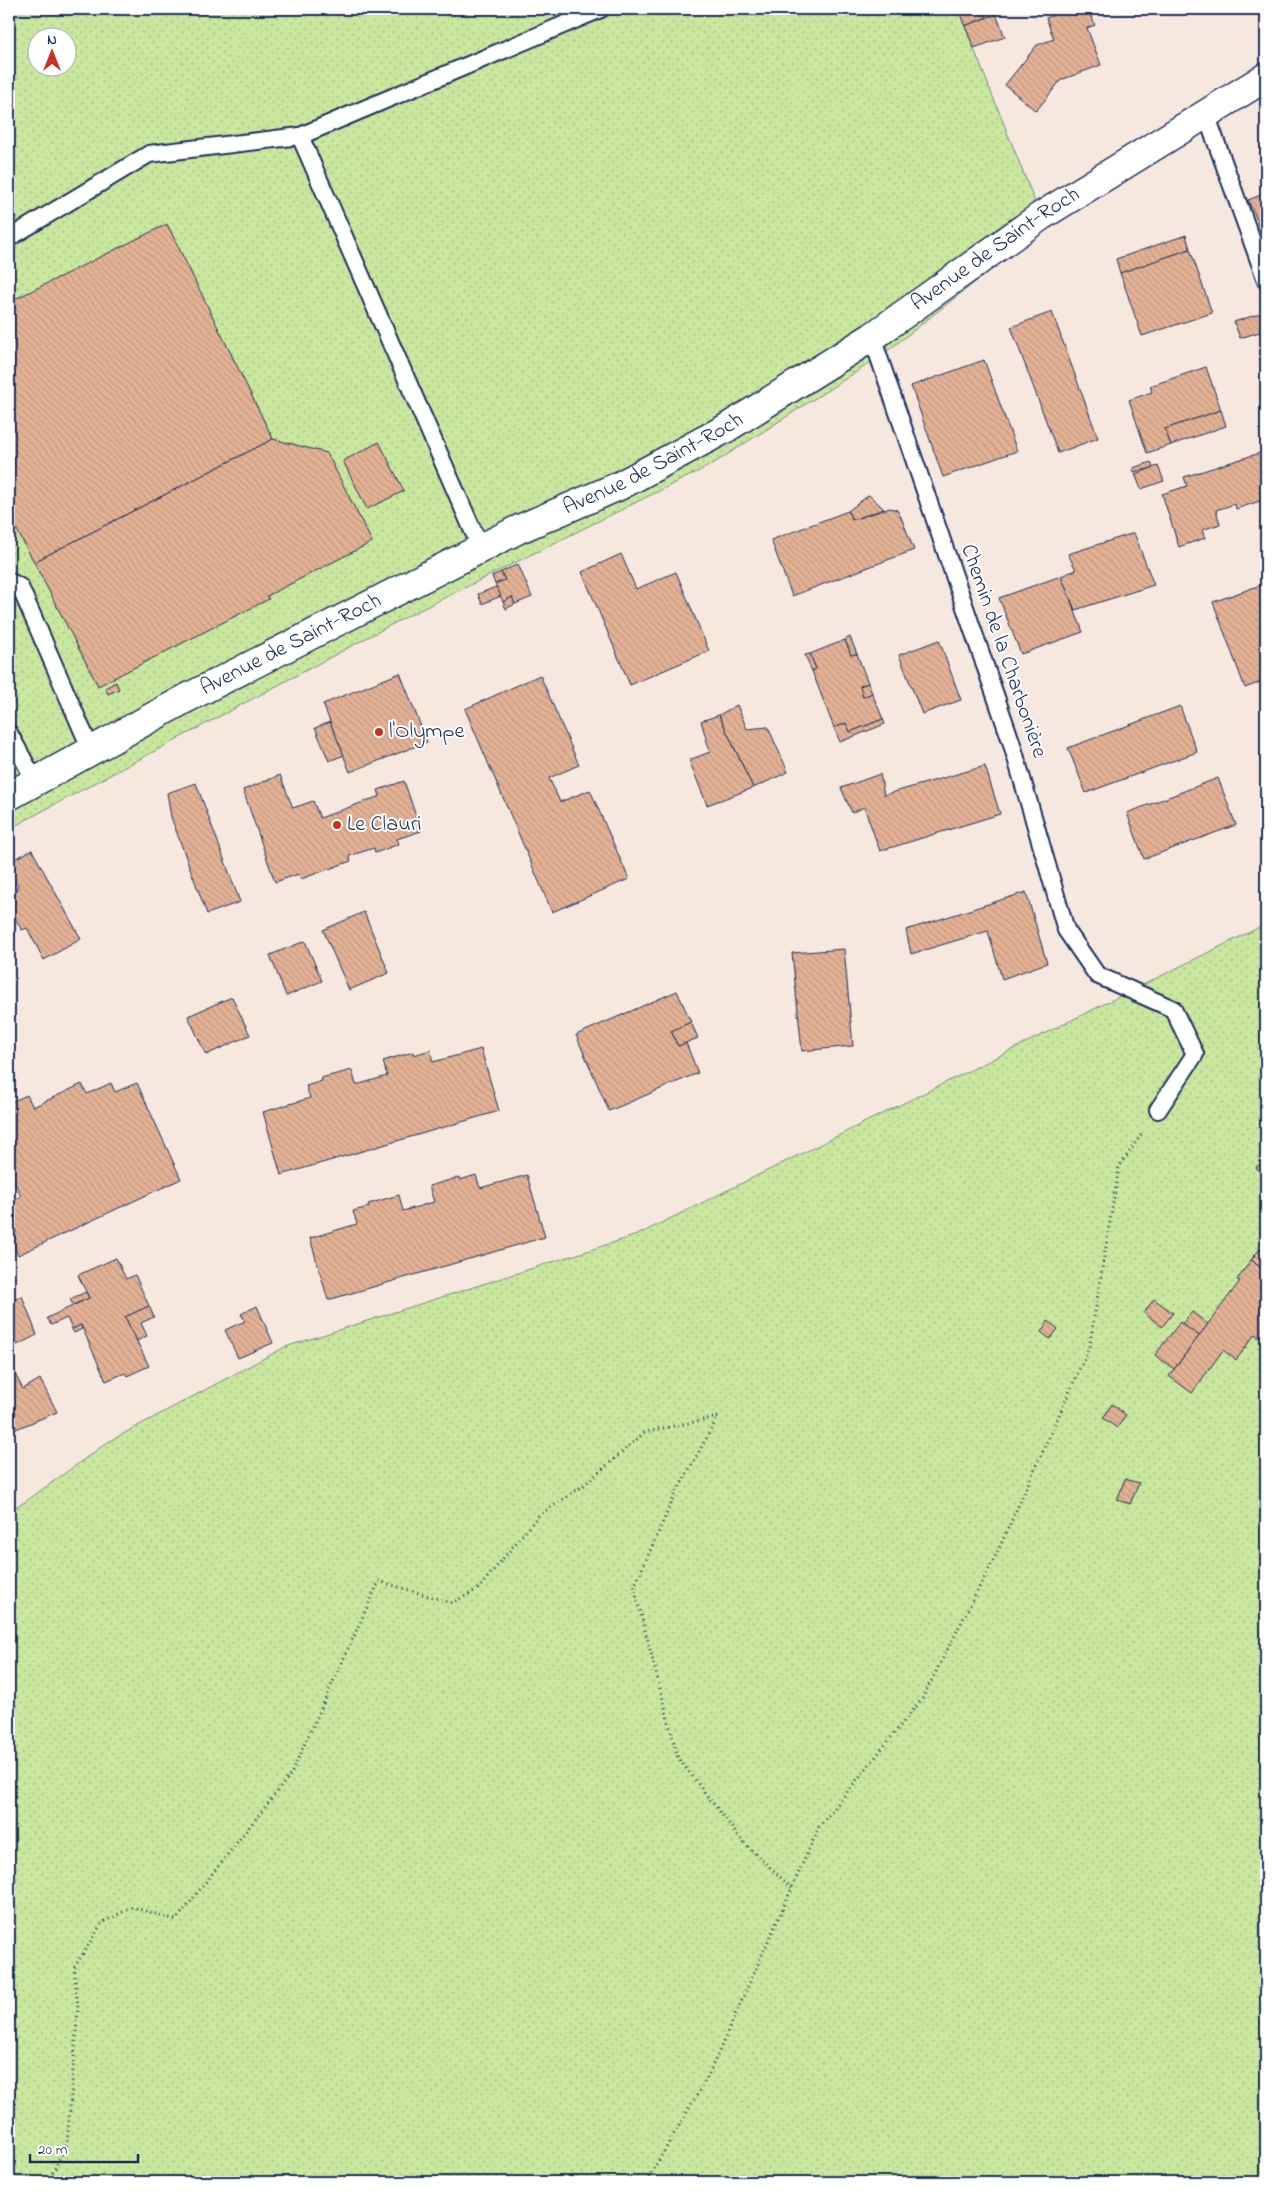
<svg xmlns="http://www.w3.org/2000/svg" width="1275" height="2191" font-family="'Indie Flower',sans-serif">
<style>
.grass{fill:url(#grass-dots);stroke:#728b7e;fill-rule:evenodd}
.building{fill:url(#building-back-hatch);stroke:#1b2f5e}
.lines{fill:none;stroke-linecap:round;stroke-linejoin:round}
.service-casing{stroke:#1b2f5e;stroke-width:20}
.minor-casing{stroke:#1b2f5e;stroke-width:31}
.path{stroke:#1b2f5e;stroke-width:3;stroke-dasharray:1 4;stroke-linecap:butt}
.service{stroke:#fff;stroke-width:16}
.minor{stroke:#fff;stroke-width:28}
.poi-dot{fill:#c8321e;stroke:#fff;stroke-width:2}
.labels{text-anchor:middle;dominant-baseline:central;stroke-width:4;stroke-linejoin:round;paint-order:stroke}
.street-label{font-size:22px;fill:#1b2f5e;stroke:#fff}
.poi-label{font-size:22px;fill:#1b2f5e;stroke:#fff;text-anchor:start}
</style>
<defs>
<pattern id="grass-dots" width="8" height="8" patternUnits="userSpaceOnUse" patternTransform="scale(1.25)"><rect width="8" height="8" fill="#c9e79e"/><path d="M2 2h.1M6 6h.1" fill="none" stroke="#acc68a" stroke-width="1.8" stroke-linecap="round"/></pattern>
<pattern id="building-back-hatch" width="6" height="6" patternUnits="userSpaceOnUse" patternTransform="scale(1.25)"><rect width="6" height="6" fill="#e3b294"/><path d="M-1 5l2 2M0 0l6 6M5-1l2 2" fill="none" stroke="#c29982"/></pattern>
</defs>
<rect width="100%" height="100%" fill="#f7e8df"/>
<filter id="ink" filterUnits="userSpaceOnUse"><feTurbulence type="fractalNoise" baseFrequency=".02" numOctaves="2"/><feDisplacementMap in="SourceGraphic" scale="10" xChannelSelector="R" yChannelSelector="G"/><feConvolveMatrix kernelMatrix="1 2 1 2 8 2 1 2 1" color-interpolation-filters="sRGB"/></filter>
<g filter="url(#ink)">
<!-- grass -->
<g class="grass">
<path d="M9 9H958L1045 227 881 356 711 465 402 619 9 829ZM38 38H68V68H38Z"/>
<path d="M1266 924V2182H9V1510L25 1502 108 1442 285 1347 637 1235Z"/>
</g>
<!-- building -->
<g class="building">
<path d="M958 9H984L987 17 965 26Z"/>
<path d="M1070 9H1088L1095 25 1087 28 1101 65 1061 80 1036 111 1005 85 1037 45 1054 39 1046 18Z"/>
<path d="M1259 9H1266V30Z"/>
<path d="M996 14 1005 37 974 48 965 26Z"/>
<path d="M1266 193V216L1257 220 1248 200Z"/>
<path d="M1266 219V245H1265L1257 222Z"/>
<path d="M167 224 273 439 34 562 9 515V302Z"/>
<path d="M1186 235 1190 249 1120 273 1116 259Z"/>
<path d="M1190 249 1212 313 1142 336 1120 273Z"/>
<path d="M1052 312 1098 438 1058 453 1011 327Z"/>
<path d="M1265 312 1266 330 1240 338 1234 322Z"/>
<path d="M984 360 1017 451 943 477 911 386Z"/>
<path d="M1206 367 1221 410 1165 429 1171 445 1147 453 1129 400 1152 392 1150 386Z"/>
<path d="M1221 410 1226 426 1171 445 1165 429Z"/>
<path d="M273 439 327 453 372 542 267 596 269 599 98 686 34 562Z"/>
<path d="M379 442 404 491 367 509 343 461Z"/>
<path d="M1263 452 1266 464V499L1236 509 1235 504 1216 510 1220 524 1202 530 1205 538 1179 547 1162 494 1187 486 1184 477Z"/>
<path d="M1151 462 1153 468 1134 472 1133 468Z"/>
<path d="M1158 466 1164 481 1141 489 1135 474Z"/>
<path d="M869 495 884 509 852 520 848 511Z"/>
<path d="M890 508 897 510 901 517 914 550 792 596 771 540 848 511 852 520Z"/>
<path d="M1134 533 1154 585 1075 610 1061 576 1076 570 1068 554Z"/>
<path d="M621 554 636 589 676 572 709 651 630 685 582 572Z"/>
<path d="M518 564 532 597 515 604 512 597 503 602 495 584 505 580 501 572Z"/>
<path d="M501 572 505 580 495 584 492 576Z"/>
<path d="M1061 576 1083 632 1021 654 999 598Z"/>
<path d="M1266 583V680L1245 688 1213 602Z"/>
<path d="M496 587 501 596 482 604 478 594Z"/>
<path d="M512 597 515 604 506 609 503 602Z"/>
<path d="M850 637 857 654 851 655 845 640Z"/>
<path d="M845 640 851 655 857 654 868 683 860 686 863 697 872 693 883 719 850 732 846 723 834 728 812 671 816 669 810 654Z"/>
<path d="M939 640 961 700 922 714 899 655Z"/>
<path d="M810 654 816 669 812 671 805 655Z"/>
<path d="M400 673 427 742 350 772 323 704Z"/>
<path d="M540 675 579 765 549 778 560 802 590 790 629 879 552 912 465 709Z"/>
<path d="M116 682 119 689 108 694 105 688Z"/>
<path d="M868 683 872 693 863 697 860 686Z"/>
<path d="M737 705 747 729 768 727 788 772 753 788 719 715Z"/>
<path d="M1180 706 1197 752 1086 793 1068 748Z"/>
<path d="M719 715 753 788 707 805 689 760 710 752 701 721Z"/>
<path d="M883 719 885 724 840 742 834 728 846 723 850 732Z"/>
<path d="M330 722 344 755 329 761 315 728Z"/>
<path d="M985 766 1000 814 880 851 864 807 852 813 841 788 880 774 884 795Z"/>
<path d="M280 775 293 808 313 801 320 818 380 796 378 790 404 781 421 831 397 839 399 844 375 853 374 848 349 856 351 861 301 879 299 874 275 882 243 790Z"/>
<path d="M1218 778 1236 825 1144 859 1127 813Z"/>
<path d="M196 783 240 902 207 914 171 817 167 793Z"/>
<path d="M32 850 81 939 44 960 27 928 22 930 10 910 18 884 11 882 9 878V862Z"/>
<path d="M1026 892 1047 963 1002 979 988 931 911 954 906 930Z"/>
<path d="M364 912 389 973 349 990 323 930Z"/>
<path d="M305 941 322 981 286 996 270 955Z"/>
<path d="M844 949 853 1046 802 1051 792 953Z"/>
<path d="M677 991 691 1022 671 1031 678 1046 686 1043 698 1073 609 1111 576 1035Z"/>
<path d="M232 997 250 1035 206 1055 188 1016Z"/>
<path d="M691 1022 698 1038 678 1046 671 1031Z"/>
<path d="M481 1049 499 1111 281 1175 263 1112 310 1098 306 1086 322 1081 321 1078 352 1070 356 1085 387 1076 383 1061 413 1052 414 1055 430 1050 433 1062Z"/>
<path d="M111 1083 115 1092 137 1083 181 1179 18 1255 9 1235V1202L21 1196 9 1170V1103L27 1095 33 1107 82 1084 87 1094Z"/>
<path d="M1266 1160V1174L1263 1177 1256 1167Z"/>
<path d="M476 1175 480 1188 527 1175 545 1237 328 1300 310 1238 357 1224 353 1211 369 1207 368 1204 399 1195 403 1211 434 1202 429 1186 460 1177V1180Z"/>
<path d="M1262 1246 1266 1249V1272L1251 1260Z"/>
<path d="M116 1258 126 1279 135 1275 149 1306 125 1317 149 1366 127 1376 125 1373 106 1381 81 1325 72 1329 67 1318 51 1325 47 1318 89 1298 78 1275Z"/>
<path d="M1251 1260 1266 1272V1343L1255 1334 1236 1360 1223 1350 1192 1393 1169 1376 1240 1281 1237 1280Z"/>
<path d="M86 1292 89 1298 73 1305 70 1299Z"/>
<path d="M22 1296 37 1335 9 1349V1302Z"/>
<path d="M1154 1299 1173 1313 1162 1327 1144 1313Z"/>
<path d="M149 1306 154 1317 141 1323 147 1336 137 1341 125 1317Z"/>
<path d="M257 1306 273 1343 238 1358 225 1330 245 1321 241 1314Z"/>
<path d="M1192 1312 1208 1324 1199 1336 1182 1324Z"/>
<path d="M1048 1321 1058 1329 1050 1339 1041 1332Z"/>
<path d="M1180 1322 1199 1336 1174 1369 1155 1355Z"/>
<path d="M81 1325 82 1329 74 1333 72 1329Z"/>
<path d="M9 1363 23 1389 40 1379 57 1412 9 1432Z"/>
<path d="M1112 1404 1126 1415 1117 1428 1103 1418Z"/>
<path d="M1125 1479 1139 1483 1130 1504 1117 1500Z"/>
</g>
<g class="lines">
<!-- service casing -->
<g class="service-casing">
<g id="service">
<path d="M1206 114 1266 280"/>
<path d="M300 136 481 549"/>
<path d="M9 238 149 154 300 136 601 9"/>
<path d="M872 337 1011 741 1066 930 1097 975 1173 1009 1195 1054 1158 1110"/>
<path d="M9 581 20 587 91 750"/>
<path d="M9 733 35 781"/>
</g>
</g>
<!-- minor casing -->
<g class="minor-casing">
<g id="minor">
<path id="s1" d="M9 796 187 698 517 530 619 486 725 429 872 337 1041 216 1266 77"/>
</g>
</g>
<!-- path -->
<g class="path">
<path d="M48 2182 67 2144 78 2008 74 1968 102 1923 132 1907 176 1920 291 1774 379 1581 452 1603 478 1589 538 1516 583 1486 645 1432 718 1417 674 1497 634 1587 678 1758 743 1842 792 1888"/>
<path d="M646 2182 708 2076 819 1827 922 1699 997 1553 1089 1348 1119 1167 1143 1132"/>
</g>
<!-- service -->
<use href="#service" class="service"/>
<!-- minor -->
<use href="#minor" class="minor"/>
</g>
</g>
<!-- markers -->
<g class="poi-dot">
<circle cx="379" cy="732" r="5"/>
<circle cx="337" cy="825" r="5"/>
</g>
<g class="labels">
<!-- street labels -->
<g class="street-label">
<text stroke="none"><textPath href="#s1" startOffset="1130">Avenue de Saint-Roch</textPath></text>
<text stroke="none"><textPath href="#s1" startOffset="725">Avenue de Saint-Roch</textPath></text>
<text stroke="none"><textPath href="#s1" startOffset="320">Avenue de Saint-Roch</textPath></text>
<text transform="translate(1003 651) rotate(71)">Chemin de la Charbonière</text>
</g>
<!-- poi labels -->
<g class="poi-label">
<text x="389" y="732">l'Olympe</text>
<text x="347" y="825">Le Clauri</text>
</g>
</g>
<!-- margin -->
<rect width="1275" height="2191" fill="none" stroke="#fff" stroke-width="30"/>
<rect x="15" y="15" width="1245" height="2161" fill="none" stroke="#1b2f5e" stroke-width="2" filter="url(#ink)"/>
<!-- north arrow -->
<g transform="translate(52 52)"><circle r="24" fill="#ffffff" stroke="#a4acbf"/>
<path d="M0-4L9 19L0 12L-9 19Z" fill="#c8321e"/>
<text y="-8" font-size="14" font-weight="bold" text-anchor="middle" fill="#1b2f5e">N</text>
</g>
<!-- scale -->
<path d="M30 2154v8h108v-8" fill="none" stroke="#1b2f5e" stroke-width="2.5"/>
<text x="38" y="2154" font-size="15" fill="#1b2f5e" stroke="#ffffff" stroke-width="4" paint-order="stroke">20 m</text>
</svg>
